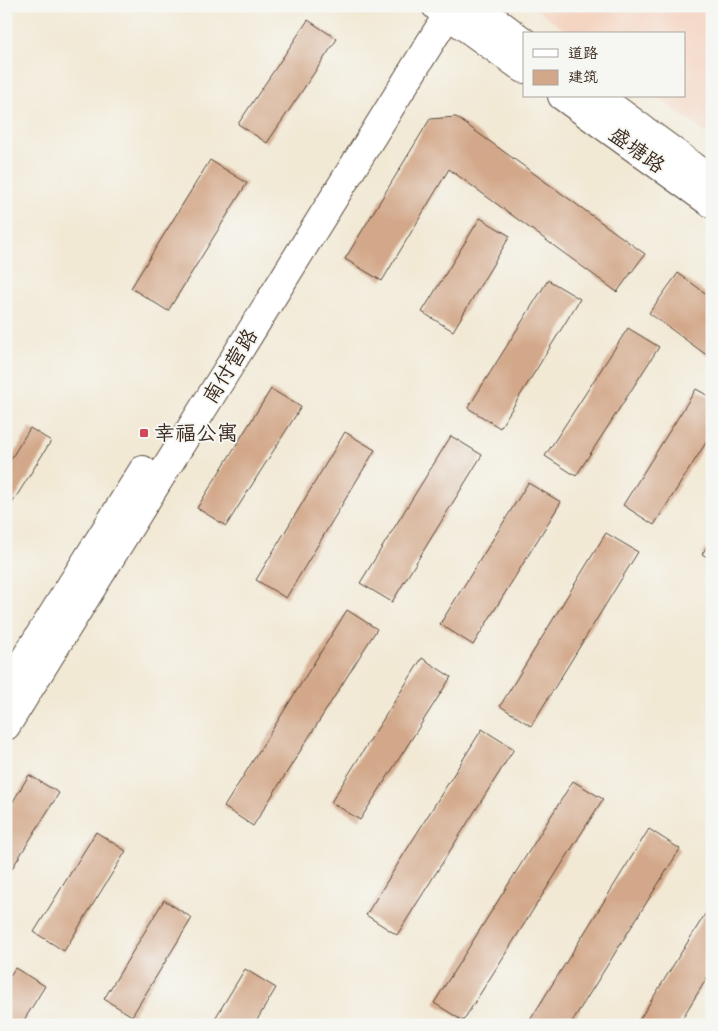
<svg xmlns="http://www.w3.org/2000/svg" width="718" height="1031" viewBox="0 0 718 1031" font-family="Itim,'LXGW WenKai TC',sans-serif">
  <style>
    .built { fill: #f4d3c0 }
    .building { fill: #d3a88a }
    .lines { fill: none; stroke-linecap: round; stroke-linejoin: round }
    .secondary-casing { stroke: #564739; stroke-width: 30 }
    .secondary { stroke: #fff; stroke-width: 28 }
    .poi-dot { fill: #d1495b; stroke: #f6f6f2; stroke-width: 2 }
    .labels { text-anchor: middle; stroke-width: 4; stroke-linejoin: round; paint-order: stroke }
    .street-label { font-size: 21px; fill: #3b2a1e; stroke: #f6f6f2 }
    .poi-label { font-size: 21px; fill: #3b2a1e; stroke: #f6f6f2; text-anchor: start }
  </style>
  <rect width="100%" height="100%" fill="#f6f6f2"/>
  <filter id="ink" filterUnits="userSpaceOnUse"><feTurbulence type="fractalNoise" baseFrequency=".02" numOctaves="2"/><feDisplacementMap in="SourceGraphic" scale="10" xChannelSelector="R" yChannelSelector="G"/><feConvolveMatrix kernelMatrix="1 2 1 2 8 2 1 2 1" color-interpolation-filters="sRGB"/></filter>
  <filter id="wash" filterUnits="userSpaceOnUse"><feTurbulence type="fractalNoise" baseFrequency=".0096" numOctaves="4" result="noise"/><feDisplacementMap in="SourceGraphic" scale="20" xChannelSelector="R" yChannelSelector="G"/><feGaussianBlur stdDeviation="1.12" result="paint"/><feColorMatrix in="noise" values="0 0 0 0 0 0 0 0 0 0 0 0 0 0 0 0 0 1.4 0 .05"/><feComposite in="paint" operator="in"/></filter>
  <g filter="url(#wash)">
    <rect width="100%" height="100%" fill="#f2e9d5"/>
    <path class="built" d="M532,6H712V137L655,96H684V34H570Z"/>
    <g id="blocks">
      <path class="building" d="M308,20L337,39L267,143L238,124Z
        M456,117L645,254L617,292L449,169L382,281L345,259L430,119Z
        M210,160L247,183L168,311L131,288Z
        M480,218L510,236L453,331L422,312Z
        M678,273L712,298V359L649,313Z
        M548,280L580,299L500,428L468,408Z
        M628,328L659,347L576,476L545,456Z
        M271,389L301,407L226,526L197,508Z
        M696,389L712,398V433L654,525L623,505Z
        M30,428L51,441L6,513V467Z
        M345,432L375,450L286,598L256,580Z
        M451,436L482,455L392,602L360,583Z
        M528,483L561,502L473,645L440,624Z
        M606,533L638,552L531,726L500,706Z
        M712,539V560L702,554Z
        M347,610L377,629L253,826L224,807Z
        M422,658L451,677L360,820L331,802Z
        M482,729L514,749L397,935L366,915Z
        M29,775L59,793L6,878V813Z
        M573,781L603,799L463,1021L434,1003Z
        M649,829L680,849L570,1025H527Z
        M96,832L126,851L64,951L34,932Z
        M164,900L192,918L132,1016L104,999Z
        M712,903V970L678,1025H636Z
        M15,968L45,986L21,1025H6V982Z
        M245,969L276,988L254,1025H211Z"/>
    </g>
  </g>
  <g filter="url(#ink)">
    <use href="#blocks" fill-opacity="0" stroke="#564739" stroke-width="1"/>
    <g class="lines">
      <defs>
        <path id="secondary" d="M436,6L524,69
          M476,6L524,42
          M562,96L712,204
          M598,96L712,180
          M6,689L143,470
          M6,726L453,6"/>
      </defs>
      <use href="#secondary" class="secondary-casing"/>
      <use href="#secondary" class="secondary"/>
    </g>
  </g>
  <rect class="poi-dot" x="139" y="428" width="10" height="10" rx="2.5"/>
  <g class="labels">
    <g class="street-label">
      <text transform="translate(637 150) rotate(36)" y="7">盛塘路</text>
      <text transform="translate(230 366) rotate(-58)" y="7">南付营路</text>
    </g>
    <g class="poi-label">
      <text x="154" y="440">幸福公寓</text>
    </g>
  </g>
  <rect width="718" height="1031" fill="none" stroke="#f6f6f2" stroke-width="25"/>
  <rect x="523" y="32" width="162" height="65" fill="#f6f6f2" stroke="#aba49d"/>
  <rect x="533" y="49" width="25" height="8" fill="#ffffff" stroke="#aba49d"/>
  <text x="568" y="58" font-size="15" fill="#3b2a1e">道路</text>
  <rect x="533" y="70" width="25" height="15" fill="#d3a88a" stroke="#aba49d"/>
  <text x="568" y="82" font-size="15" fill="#3b2a1e">建筑</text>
</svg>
